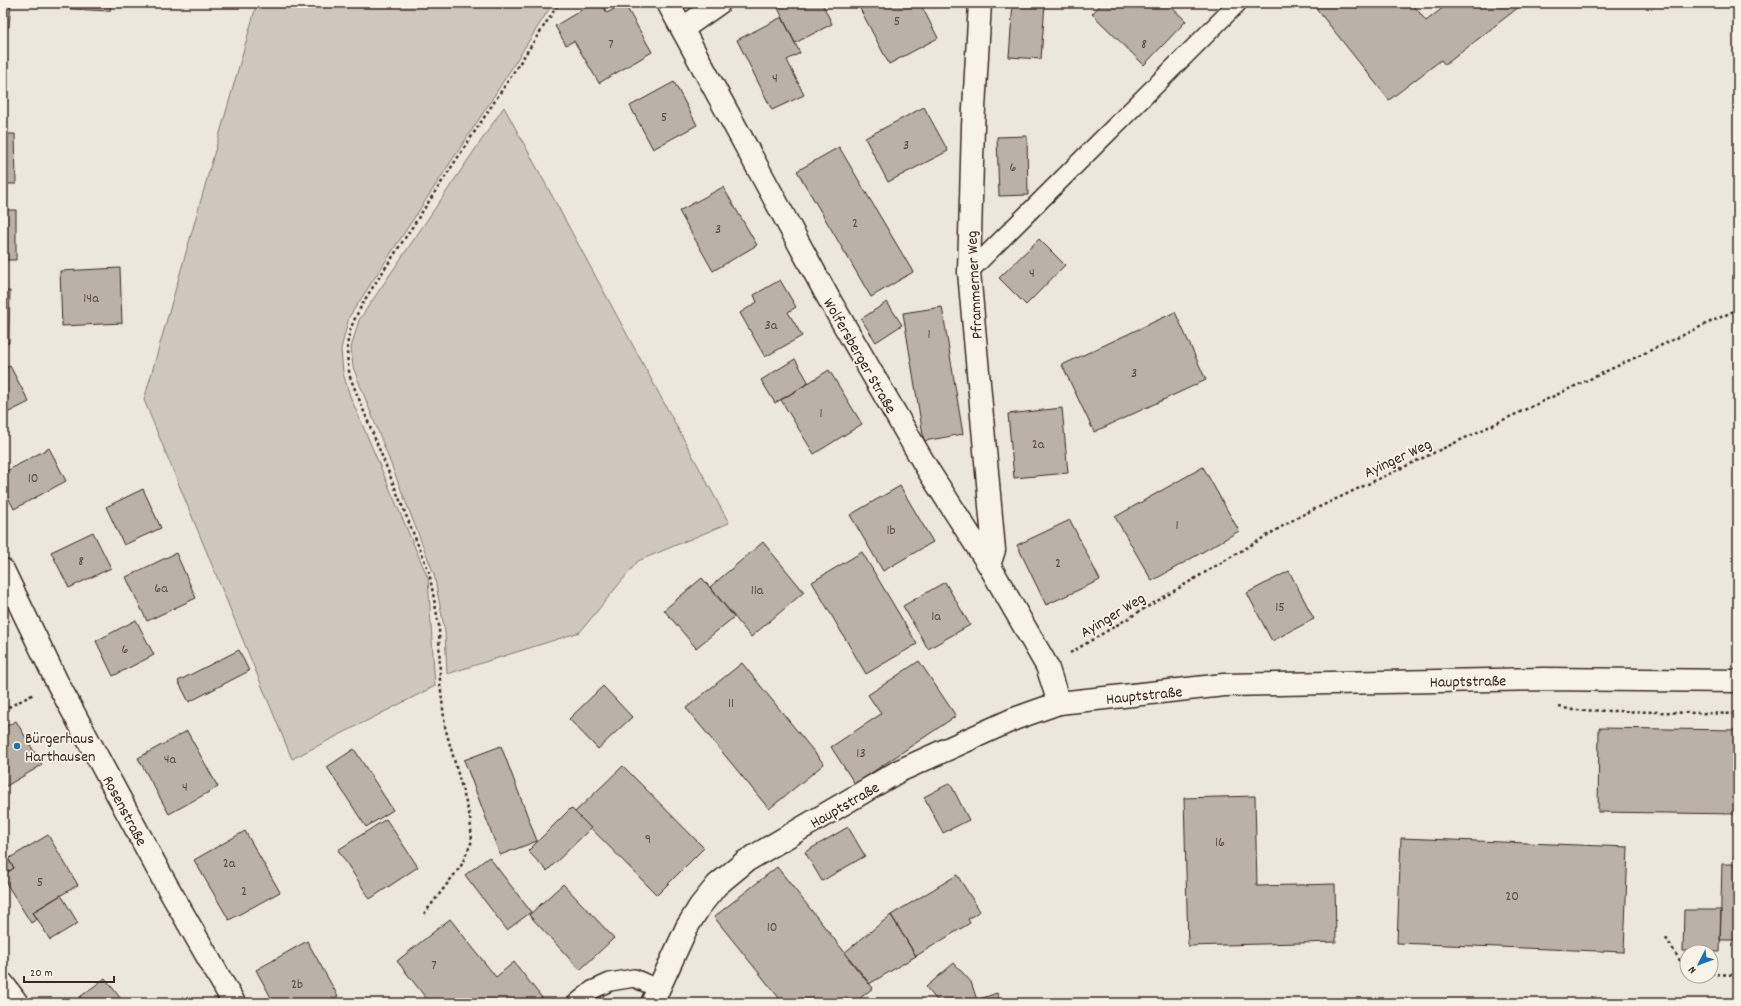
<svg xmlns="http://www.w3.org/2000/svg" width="1741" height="1006" viewBox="0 0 1741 1006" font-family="Dekko,sans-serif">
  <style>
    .green { fill: #cec8bc; stroke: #84796d }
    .building { fill: #bab2a7; stroke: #3b2a1e }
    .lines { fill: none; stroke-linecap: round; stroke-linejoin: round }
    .lane-casing { stroke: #3b2a1e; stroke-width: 20 }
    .street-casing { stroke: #3b2a1e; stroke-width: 25 }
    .secondary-casing { stroke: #3b2a1e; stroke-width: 25 }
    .path { stroke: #3b2a1e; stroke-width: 2.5; stroke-dasharray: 3 3; stroke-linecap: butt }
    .lane { stroke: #f7f3e8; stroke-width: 17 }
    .street { stroke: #f7f3e8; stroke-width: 22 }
    .secondary { stroke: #f7f3e8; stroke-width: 22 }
    .poi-dot { fill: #1f6fb2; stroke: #f7f3e8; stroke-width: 1.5 }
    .labels { text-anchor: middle; stroke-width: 3.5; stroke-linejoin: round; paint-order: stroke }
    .number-label { font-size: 14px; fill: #5b4c40 }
    .street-label { font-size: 16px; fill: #3b2a1e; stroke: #f7f3e8 }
    .poi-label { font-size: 16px; fill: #3b2a1e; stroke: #f7f3e8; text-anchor: start }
  </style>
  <rect width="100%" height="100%" fill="#ece7dc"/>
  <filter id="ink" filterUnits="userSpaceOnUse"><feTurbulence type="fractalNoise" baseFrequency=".025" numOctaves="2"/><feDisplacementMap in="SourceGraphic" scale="8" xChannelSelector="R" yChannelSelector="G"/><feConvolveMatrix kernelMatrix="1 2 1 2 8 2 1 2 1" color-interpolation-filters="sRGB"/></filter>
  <g filter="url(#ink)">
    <path class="green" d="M257,3H553L485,110L349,317L341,349L343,373L350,396L428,578L435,686L292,759L144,400Z
      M504,107L729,523L638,561L580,632L447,674L445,632L434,574L353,367L351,348L359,320Z"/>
    <path class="building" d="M3,3H11L9,27L3,26Z
      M71,3H111L110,11L70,9Z
      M593,3H601L607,13L624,3L652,52L599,83L574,41L566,45L555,26Z
      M789,3H822L832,24L795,43L778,8Z
      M857,3H920L938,38L889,64Z
      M1013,3H1045L1041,59L1009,57Z
      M1102,3H1167L1186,21L1144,65L1092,14Z
      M1312,3H1412L1426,21L1449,3H1524L1445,65L1441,60L1389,100Z
      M782,17L800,53L787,60L804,95L772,110L737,40Z
      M3,53H5L6,104H3Z
      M674,82L697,125L653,149L630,106Z
      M924,107L948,151L888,182L865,138Z
      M3,134H15L16,184H3Z
      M1027,136L1028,195L999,196L997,137Z
      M839,147L913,272L871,297L797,171Z
      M723,187L757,245L713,271L679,211Z
      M3,210H16V260H3Z
      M1039,239L1065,265L1026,305L999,278Z
      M120,268L122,323L62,326L60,271Z
      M780,280L796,307L788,312L802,336L765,357L740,313L757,302L754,295Z
      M3,291H10L9,343H3Z
      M887,302L902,325L876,342L861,319Z
      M942,307L963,434L924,441L903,313Z
      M1175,312L1206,380L1094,432L1062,365Z
      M795,359L809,383L775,403L761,380Z
      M10,366L29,402L3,415V369Z
      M829,370L862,424L814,454L781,400Z
      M1062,408L1068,473L1014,478L1008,414Z
      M49,448L66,481L14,509L3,488V473Z
      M1203,467L1239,531L1152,581L1115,517Z
      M900,486L933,542L883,571L850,515Z
      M143,489L161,528L124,545L106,507Z
      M1070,520L1100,580L1046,605L1017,545Z
      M93,532L111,568L69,588L51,552Z
      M763,542L804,592L751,637L710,587Z
      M862,552L917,644L866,674L812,582Z
      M176,553L196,598L147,621L126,577Z
      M1289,571L1314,619L1272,641L1247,593Z
      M702,578L734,617L696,648L664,610Z
      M945,582L970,625L928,649L903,606Z
      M136,620L154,655L113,676L96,641Z
      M239,650L249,671L189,702L178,681Z
      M919,661L956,716L855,784L831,747L881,714L868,695Z
      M742,663L824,764L769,809L686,708Z
      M603,686L632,717L598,749L569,719Z
      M3,720L7,726L16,721L42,765L3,788Z
      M1599,728L1738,730V814L1598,812Z
      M187,731L218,787L169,814L138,758Z
      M501,746L537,841L500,855L464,760Z
      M354,749L393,810L366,827L327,767Z
      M623,766L704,848L657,895L575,812Z
      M950,783L969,820L943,833L924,797Z
      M1255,796L1257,886L1335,884L1336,942L1188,946L1184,798Z
      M571,808L591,828L547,871L528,851Z
      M386,819L418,867L370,899L338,850Z
      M848,827L865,856L822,881L805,852Z
      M245,831L280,892L229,920L194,860Z
      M48,835L78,885L33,912L37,919L31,923L3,878V875L14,868L8,859Z
      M1401,838L1628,847L1624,952L1397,943Z
      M3,851L14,868L3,875Z
      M489,857L531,912L507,930L465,875Z
      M1722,864H1738V940H1720Z
      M777,867L873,988L854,1003H783L714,917Z
      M957,875L980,911L968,919L970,923L916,956L891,915Z
      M563,884L614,938L580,970L529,915Z
      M61,895L78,923L50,940L33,912Z
      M1684,910H1721L1720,952L1683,951Z
      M891,915L916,956L869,984L844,953Z
      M450,919L496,977L514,962L546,1003H430L397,961Z
      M307,941L338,996L325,1003H274L256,970Z
      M954,963L971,982L977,1000L969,1003H939L926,987Z
      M105,978L124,1003H72Z
      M997,993L1000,1003H969L977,1000Z"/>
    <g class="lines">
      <defs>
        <path id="lane" d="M969,272L1238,3
          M576,1003L592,990L610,982L634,978L659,989"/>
        <path id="street" d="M668,3L829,299L928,470L989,565L1047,666L1059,703
          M980,3L973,126L969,272L994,550L989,565
          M682,29L719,3
          M3,570L57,682L163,879L234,1003
          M3,984L17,1003"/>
        <path id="secondary" d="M652,1003L687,927L700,906L717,885L746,861L899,771L1014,719L1059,703L1224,685L1544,679L1738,681"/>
      </defs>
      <use href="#lane" class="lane-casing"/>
      <use href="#street" class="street-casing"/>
      <use href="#secondary" class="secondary-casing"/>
      <path class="path" d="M1070,653L1298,517L1738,309
        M1559,707L1573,710L1738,714
        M3,710L34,694
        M424,914L461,866L472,841L470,817L445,727L440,682L439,626L429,572L350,377C343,339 349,328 367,296L559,3
        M1666,938L1682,964L1687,966
        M1711,974L1738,975"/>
      <use href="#lane" class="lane"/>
      <use href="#street" class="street"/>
      <use href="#secondary" class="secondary"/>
    </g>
  </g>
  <circle class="poi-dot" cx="17" cy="746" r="4"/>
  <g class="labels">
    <g class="number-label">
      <text x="897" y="25">5</text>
      <text x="611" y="48">7</text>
      <text x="1144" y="48">8</text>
      <text x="775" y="82">4</text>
      <text x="664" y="121">5</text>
      <text x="906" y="149">3</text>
      <text x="1013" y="171">6</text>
      <text x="855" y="227">2</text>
      <text x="718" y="233">3</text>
      <text x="1032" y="277">4</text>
      <text x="91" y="302">14a</text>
      <text x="771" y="329">3a</text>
      <text x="929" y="338">1</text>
      <text x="1134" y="377">3</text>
      <text x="821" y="417">1</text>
      <text x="1038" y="448">2a</text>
      <text x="33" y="482">10</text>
      <text x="1177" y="529">1</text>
      <text x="891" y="534">1b</text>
      <text x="81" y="565">8</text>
      <text x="1058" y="567">2</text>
      <text x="161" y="592">6a</text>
      <text x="757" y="594">11a</text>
      <text x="1280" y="611">15</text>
      <text x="936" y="620">1a</text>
      <text x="125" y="653">6</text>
      <text x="731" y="707">11</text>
      <text x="861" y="757">13</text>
      <text x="170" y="763">4a</text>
      <text x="185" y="791">4</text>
      <text x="648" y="843">9</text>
      <text x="1220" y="846">16</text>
      <text x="229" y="867">2a</text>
      <text x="40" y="886">5</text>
      <text x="244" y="895">2</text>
      <text x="1512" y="900">20</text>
      <text x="772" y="931">10</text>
      <text x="434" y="969">7</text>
      <text x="297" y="988">2b</text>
    </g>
    <g class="street-label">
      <text transform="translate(973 285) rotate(-93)" y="6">Pframmerner Weg</text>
      <text transform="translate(861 355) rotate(60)" y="6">Wolfersberger Straße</text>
      <text transform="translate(1397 457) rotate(-25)" y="6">Ayinger Weg</text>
      <text transform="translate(1112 614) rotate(-31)" y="6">Ayinger Weg</text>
      <text transform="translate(1468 680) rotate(-1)" y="6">Hauptstraße</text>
      <text transform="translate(1144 694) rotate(-6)" y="6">Hauptstraße</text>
      <text transform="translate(844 804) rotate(-30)" y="6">Hauptstraße</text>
      <text transform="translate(126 810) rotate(62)" y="6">Rosenstraße</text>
    </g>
    <g class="poi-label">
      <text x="25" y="743">Bürgerhaus<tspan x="25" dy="18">Harthausen</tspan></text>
    </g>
  </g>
  <rect width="1741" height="1006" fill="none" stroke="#f7f3e8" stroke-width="16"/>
  <rect x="8" y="8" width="1725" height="990" fill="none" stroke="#3b2a1e" stroke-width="1.5" filter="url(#ink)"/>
  <g transform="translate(1699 964) rotate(228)"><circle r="19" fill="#f7f3e8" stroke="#aca397"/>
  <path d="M0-3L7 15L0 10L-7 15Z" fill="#1f6fb2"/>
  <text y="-6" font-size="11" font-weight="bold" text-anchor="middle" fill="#3b2a1e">N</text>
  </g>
  <path d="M24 976v6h90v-6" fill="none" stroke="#3b2a1e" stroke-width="2"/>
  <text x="30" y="976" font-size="12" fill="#3b2a1e" stroke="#f7f3e8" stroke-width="3" paint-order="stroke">20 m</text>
</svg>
